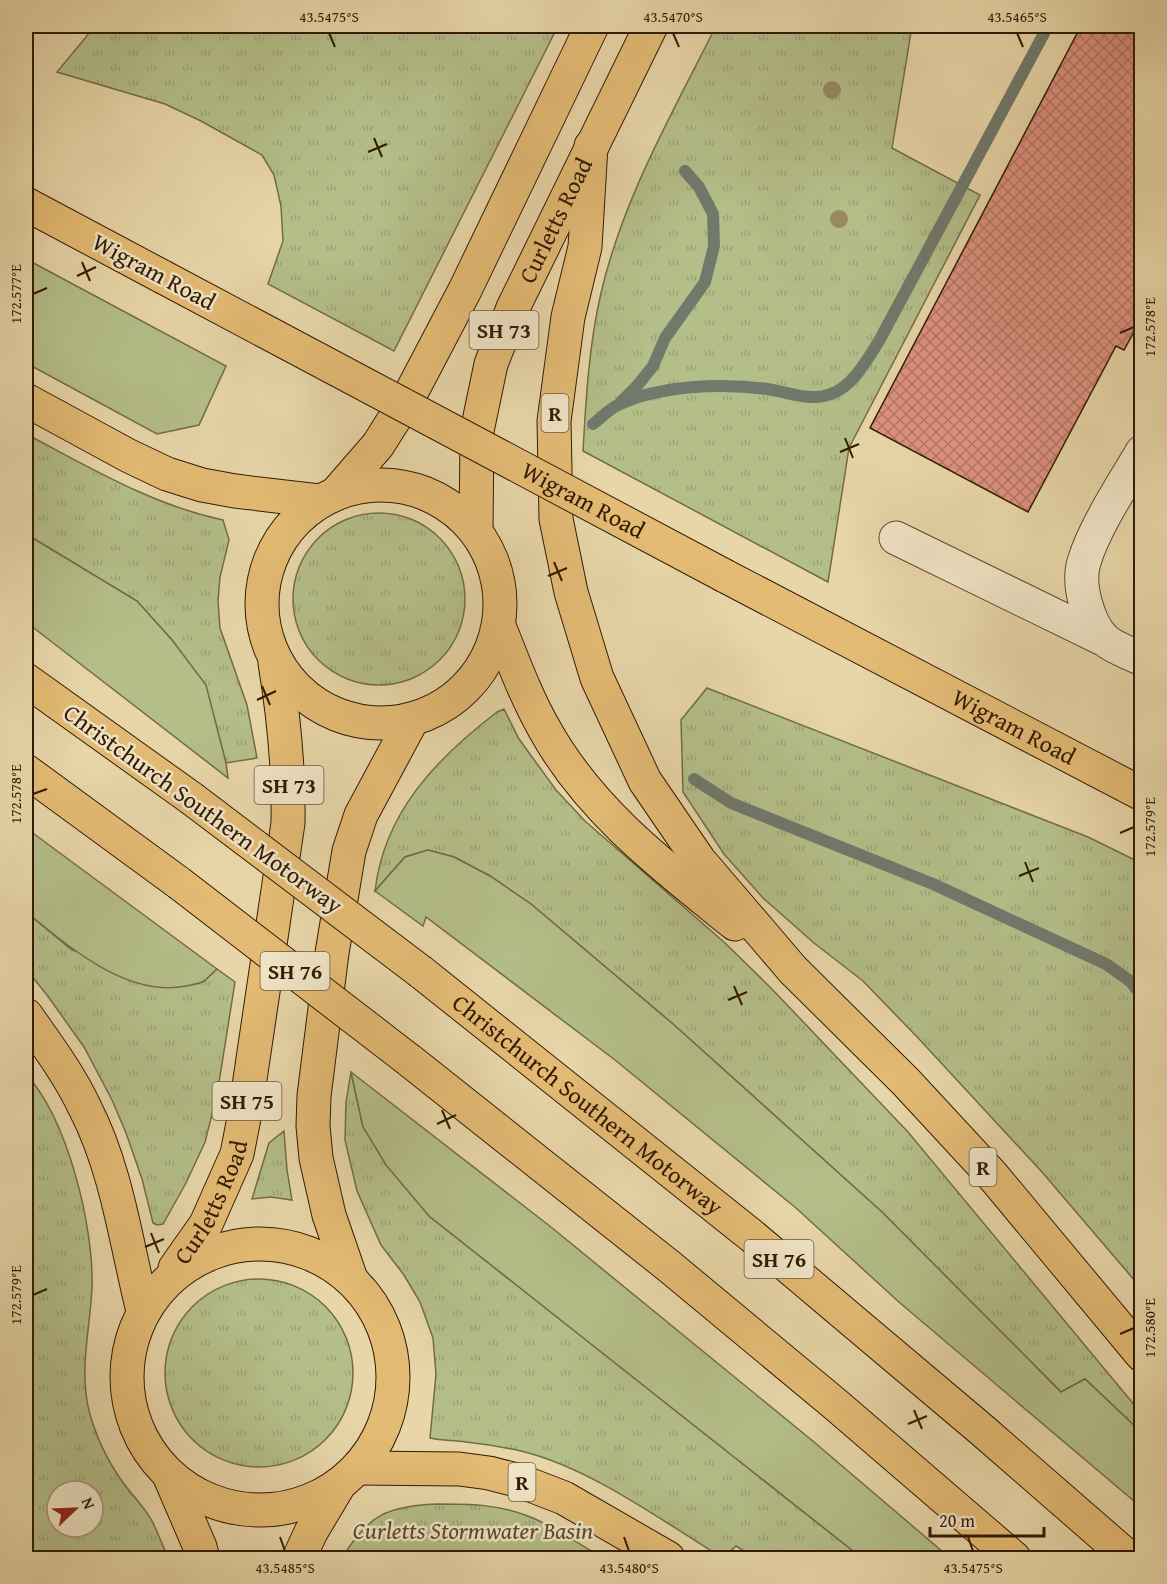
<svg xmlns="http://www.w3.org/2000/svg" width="1167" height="1584" viewBox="0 0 1167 1584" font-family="'Gentium Book Plus',serif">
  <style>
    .grass { fill: url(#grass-tufts); stroke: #726c46; stroke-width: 1.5; fill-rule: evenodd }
    .garden { fill: #b4be89; stroke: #726c46; stroke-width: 1.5 }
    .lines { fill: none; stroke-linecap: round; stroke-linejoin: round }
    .stream { stroke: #70796c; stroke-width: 12 }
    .building { fill: url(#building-cross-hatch); stroke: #301b04; stroke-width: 1.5 }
    .minor-casing { stroke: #5e4a2d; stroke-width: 35 }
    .major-casing { stroke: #301b04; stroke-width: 35 }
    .highway-casing { stroke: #301b04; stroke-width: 35 }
    .minor { stroke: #f0e4c6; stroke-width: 33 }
    .major { stroke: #e4bb74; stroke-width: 33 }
    .highway { stroke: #e4bb74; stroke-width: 33 }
    .major-bridge-casing { stroke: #301b04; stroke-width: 35; stroke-linecap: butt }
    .highway-bridge-casing { stroke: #301b04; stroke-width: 35; stroke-linecap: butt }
    .major-bridge { stroke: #e4bb74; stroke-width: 33 }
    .highway-bridge { stroke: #e4bb74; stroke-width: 33 }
    .tree { fill: #998a64 }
    .ticks { fill: none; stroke: #301b04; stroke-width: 2 }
    .labels { text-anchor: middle; stroke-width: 5; stroke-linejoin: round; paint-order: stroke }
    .shield { fill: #f0e4c6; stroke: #6a573e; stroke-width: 1.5 }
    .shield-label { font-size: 22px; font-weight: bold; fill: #301b04 }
    .street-label { font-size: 24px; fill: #301b04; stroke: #f0e4c6 }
    .park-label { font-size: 24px; font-style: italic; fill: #584c2c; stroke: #f0e4c6 }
    .neatline { fill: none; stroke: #301b04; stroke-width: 2 }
    .ticks-label { font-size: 15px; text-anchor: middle; fill: #301b04 }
  </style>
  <defs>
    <pattern id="grass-tufts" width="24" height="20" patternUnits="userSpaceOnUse" patternTransform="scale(1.5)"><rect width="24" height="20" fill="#b4be89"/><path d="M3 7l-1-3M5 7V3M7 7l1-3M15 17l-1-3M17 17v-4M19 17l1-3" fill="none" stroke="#9ba375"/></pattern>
    <pattern id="building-cross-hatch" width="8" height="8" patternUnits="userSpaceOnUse" patternTransform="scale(1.5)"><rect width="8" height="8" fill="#de9181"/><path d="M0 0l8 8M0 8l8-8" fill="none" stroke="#b47667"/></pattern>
  </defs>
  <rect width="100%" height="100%" fill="#e8d6a8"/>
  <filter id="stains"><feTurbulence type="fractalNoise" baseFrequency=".00333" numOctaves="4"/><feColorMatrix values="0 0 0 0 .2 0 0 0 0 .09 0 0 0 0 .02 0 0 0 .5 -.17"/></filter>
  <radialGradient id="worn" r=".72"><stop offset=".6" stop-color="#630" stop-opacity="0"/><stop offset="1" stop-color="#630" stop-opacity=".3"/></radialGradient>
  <path class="grass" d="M95,26H558L394,351L268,284L283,241L281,206L274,175L262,155L201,121L165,104L57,72Z
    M716,26H912L892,148L980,195L849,448L828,582L583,451C586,397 589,345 601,293C623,198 673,112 716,26Z
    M26,434C89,467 152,505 223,520L229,540L220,577L218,601L220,628L247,705L257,758L226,763L205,685L172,640L137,601L26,534Z
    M293 599a86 86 0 1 1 172 0a86 86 0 1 1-172 0Z
    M707,688L1088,837L1141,863V1288L1042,1172L920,1040L863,981L814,943L763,898L724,854L683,792L681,720Z
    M504,709L519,739L556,790L585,821L725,943L770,987L908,1132L1141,1413V1432L1085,1379L1061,1392L882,1212L673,1024L531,904L490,876L454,857L428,850L405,857L375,891C384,812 437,758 497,712Z
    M26,912L72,950L203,982L217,969L235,982L217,1095L205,1142L186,1183L163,1224L157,1225L153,1223L142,1179L126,1133L112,1100L84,1047L47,995L26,969Z
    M351,1072L363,1127L429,1216L862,1558H755L736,1546L723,1558C662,1521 591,1468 521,1451C503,1447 484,1444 466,1442C454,1440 442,1441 430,1438L436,1374L433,1338L420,1302L404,1275L381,1245L357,1191L345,1140L346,1102Z
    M26,1074C68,1120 94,1227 92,1288C90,1329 79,1370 89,1411C96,1437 108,1462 124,1484C133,1496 145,1508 152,1521C158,1533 163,1546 168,1558H26ZM57,1491H93V1527H57Z
    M284,1131L287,1170L292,1200L271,1197L252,1199L269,1143Z
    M165 1373a94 94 0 1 1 188 0a94 94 0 1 1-188 0Z
    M437,1504C467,1504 497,1504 525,1515C553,1525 578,1544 603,1558H342C368,1515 387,1506 437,1504Z"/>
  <path class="garden" d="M26,259L226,366L199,425L157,434L26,363Z
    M26,534L137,601L172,640L206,685L226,763L228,778L26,622Z
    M26,828L217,969C213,972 208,978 204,981C199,984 191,985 186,986C127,998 68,946 26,912Z
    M428,850L454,857L490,876L531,904L673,1024L882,1212L1061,1392L1085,1379L1141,1432V1507L900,1303L796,1208L615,1060L426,917L423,926L375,891L405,857Z
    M351,1072L551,1227L814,1442L950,1558H862L429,1216L386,1165L363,1127Z"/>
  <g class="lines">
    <path class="stream" d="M621,402L637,386L653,366L665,338L705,282L714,246L713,214L699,187L685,171
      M593,424C601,418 609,409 618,405C660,385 722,383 767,389C787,392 811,402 831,394C853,386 867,360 879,341L1048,26
      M694,779L731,803L933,884L1106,964L1130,981L1142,996"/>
  </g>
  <path class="building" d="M1081,26H1142V317L1124,350L1116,346L1028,512L870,428Z"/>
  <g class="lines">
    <defs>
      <path id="minor" d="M1142,452C1123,484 1094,528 1084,562C1077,584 1088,624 1105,640C1114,648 1130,653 1142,659
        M896,538L1105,640"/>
      <g id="major">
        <path d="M26,204L163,277"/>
        <path id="s1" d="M725,576L1142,794"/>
        <path d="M169,1475L200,1547L203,1558"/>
        <path d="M299,1558L311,1532L339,1485"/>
      </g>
      <g id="highway">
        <path d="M591,146L585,247L568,317L554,421L556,519L571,592L597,678L645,781L699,860L793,970L906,1082L993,1176L1142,1355"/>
        <path d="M26,400L129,456L167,474L202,485L235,491L319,501"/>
        <circle cx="381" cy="604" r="119"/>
        <path d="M338,491L378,445L412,391L465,290L592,26"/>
        <path id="s2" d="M476,531L477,431L491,364L513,308L651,26"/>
        <path d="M499,626C513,661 526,697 545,730C590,811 664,867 735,924"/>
        <path d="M26,680L191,798"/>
        <path d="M26,771L179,883"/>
        <path id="s3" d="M421,972L752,1236L982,1430L1129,1558"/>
        <path d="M26,1015C47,1045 69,1074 85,1108C117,1170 126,1243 143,1311"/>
        <path d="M409,1060L670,1267L835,1404L1014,1558"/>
        <circle cx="260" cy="1377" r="133"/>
        <path id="s4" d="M175,1268L206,1224L237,1154L245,1113L288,823C289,768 284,717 275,663"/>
        <path d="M351,1279L329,1215L316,1158L313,1126L314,1096L332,953L349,851L361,815L412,720"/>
        <path d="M358,1468L459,1469L489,1473L520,1481L564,1498L668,1558"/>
      </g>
    </defs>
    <use href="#minor" class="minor-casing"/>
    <use href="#major" class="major-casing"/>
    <use href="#highway" class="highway-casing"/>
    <use href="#minor" class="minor"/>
    <use href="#major" class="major"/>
    <use href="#highway" class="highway"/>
    <defs>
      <g id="major-bridge">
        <path id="s5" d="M163,277L725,576"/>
      </g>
      <path id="highway-bridge" d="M191,798L421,972
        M179,883L409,1060"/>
    </defs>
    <use href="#major-bridge" class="major-bridge-casing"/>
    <use href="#highway-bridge" class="highway-bridge-casing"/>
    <use href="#major-bridge" class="major-bridge"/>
    <use href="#highway-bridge" class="highway-bridge"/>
  </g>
  <g class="tree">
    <circle cx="832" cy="90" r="9"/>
    <circle cx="839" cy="219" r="9"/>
  </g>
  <path class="ticks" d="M329,33L335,47M673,33L679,47M1017,33L1023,47M374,138L382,157M368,152L387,144M82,262L90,281M77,276L96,267M33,294L47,288M1120,333L1134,327M845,438L853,458M840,452L859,444M554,562L562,581M548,576L567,568M262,686L270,705M257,700L276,691M33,794L47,789M1120,833L1134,827M1025,862L1033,882M1019,876L1039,868M734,986L742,1005M728,1000L747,992M442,1110L450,1129M437,1124L456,1115M151,1233L159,1253M145,1247L164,1239M33,1295L47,1289M1120,1334L1134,1328M914,1410L922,1429M908,1424L927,1416M280,1537L285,1551M624,1537L629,1551M968,1537L973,1551"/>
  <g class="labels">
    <g class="shield">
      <rect x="469.5" y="311" width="69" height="38" rx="4.5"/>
      <rect x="541.5" y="394" width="27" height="38" rx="4.5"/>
      <rect x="254.5" y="766" width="69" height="38" rx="4.5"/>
      <rect x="260.5" y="952" width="69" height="38" rx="4.5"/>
      <rect x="212.5" y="1082" width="69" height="38" rx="4.5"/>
      <rect x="969.5" y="1148" width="27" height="38" rx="4.5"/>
      <rect x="744.5" y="1240" width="69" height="38" rx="4.5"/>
      <rect x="508.5" y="1463" width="27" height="38" rx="4.5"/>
    </g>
    <g class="shield-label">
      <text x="504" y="338">SH 73</text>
      <text x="555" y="421">R</text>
      <text x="289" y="793">SH 73</text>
      <text x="295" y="979">SH 76</text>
      <text x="247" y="1109">SH 75</text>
      <text x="983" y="1175">R</text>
      <text x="779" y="1267">SH 76</text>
      <text x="522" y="1490">R</text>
    </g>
    <g class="street-label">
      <text dy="8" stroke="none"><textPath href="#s2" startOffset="326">Curletts Road</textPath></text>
      <text transform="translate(154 272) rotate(28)" y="8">Wigram Road</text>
      <text dy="8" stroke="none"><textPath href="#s5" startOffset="476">Wigram Road</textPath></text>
      <text dy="8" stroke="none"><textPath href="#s1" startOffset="326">Wigram Road</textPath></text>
      <text transform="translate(203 809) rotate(36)" y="8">Christchurch Southern Motorway</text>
      <text dy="8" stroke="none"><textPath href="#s3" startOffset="213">Christchurch Southern Motorway</textPath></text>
      <text dy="8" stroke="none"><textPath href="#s4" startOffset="76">Curletts Road</textPath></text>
    </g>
    <g class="park-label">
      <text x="473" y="1539">Curletts Stormwater Basin</text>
    </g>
  </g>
  <rect width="1167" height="1584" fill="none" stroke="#e8d6a8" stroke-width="66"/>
  <g transform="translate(75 1509) rotate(67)"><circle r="28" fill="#f0e4c6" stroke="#a39478" stroke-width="1.5"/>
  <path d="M0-4.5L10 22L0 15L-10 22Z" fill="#8f2418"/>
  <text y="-9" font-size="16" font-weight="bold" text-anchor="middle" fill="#301b04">N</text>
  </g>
  <path d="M930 1527v9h114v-9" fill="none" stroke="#301b04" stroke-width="3"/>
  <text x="939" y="1527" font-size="18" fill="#301b04" stroke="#f0e4c6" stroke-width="4.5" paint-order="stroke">20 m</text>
  <rect x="33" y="33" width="1101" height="1518" class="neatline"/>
  <g class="ticks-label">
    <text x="329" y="22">43.5475°S</text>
    <text x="673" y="22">43.5470°S</text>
    <text x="1017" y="22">43.5465°S</text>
    <text transform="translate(16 294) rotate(-90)" y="5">172.577°E</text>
    <text transform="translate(1150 327) rotate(-90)" y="5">172.578°E</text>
    <text transform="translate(16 794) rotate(-90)" y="5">172.578°E</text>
    <text transform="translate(1150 827) rotate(-90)" y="5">172.579°E</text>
    <text transform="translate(16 1295) rotate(-90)" y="5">172.579°E</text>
    <text transform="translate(1150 1328) rotate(-90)" y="5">172.580°E</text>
    <text x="285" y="1573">43.5485°S</text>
    <text x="629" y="1573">43.5480°S</text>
    <text x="973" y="1573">43.5475°S</text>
  </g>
  <rect width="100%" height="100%" filter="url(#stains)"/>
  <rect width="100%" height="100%" fill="url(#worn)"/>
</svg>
